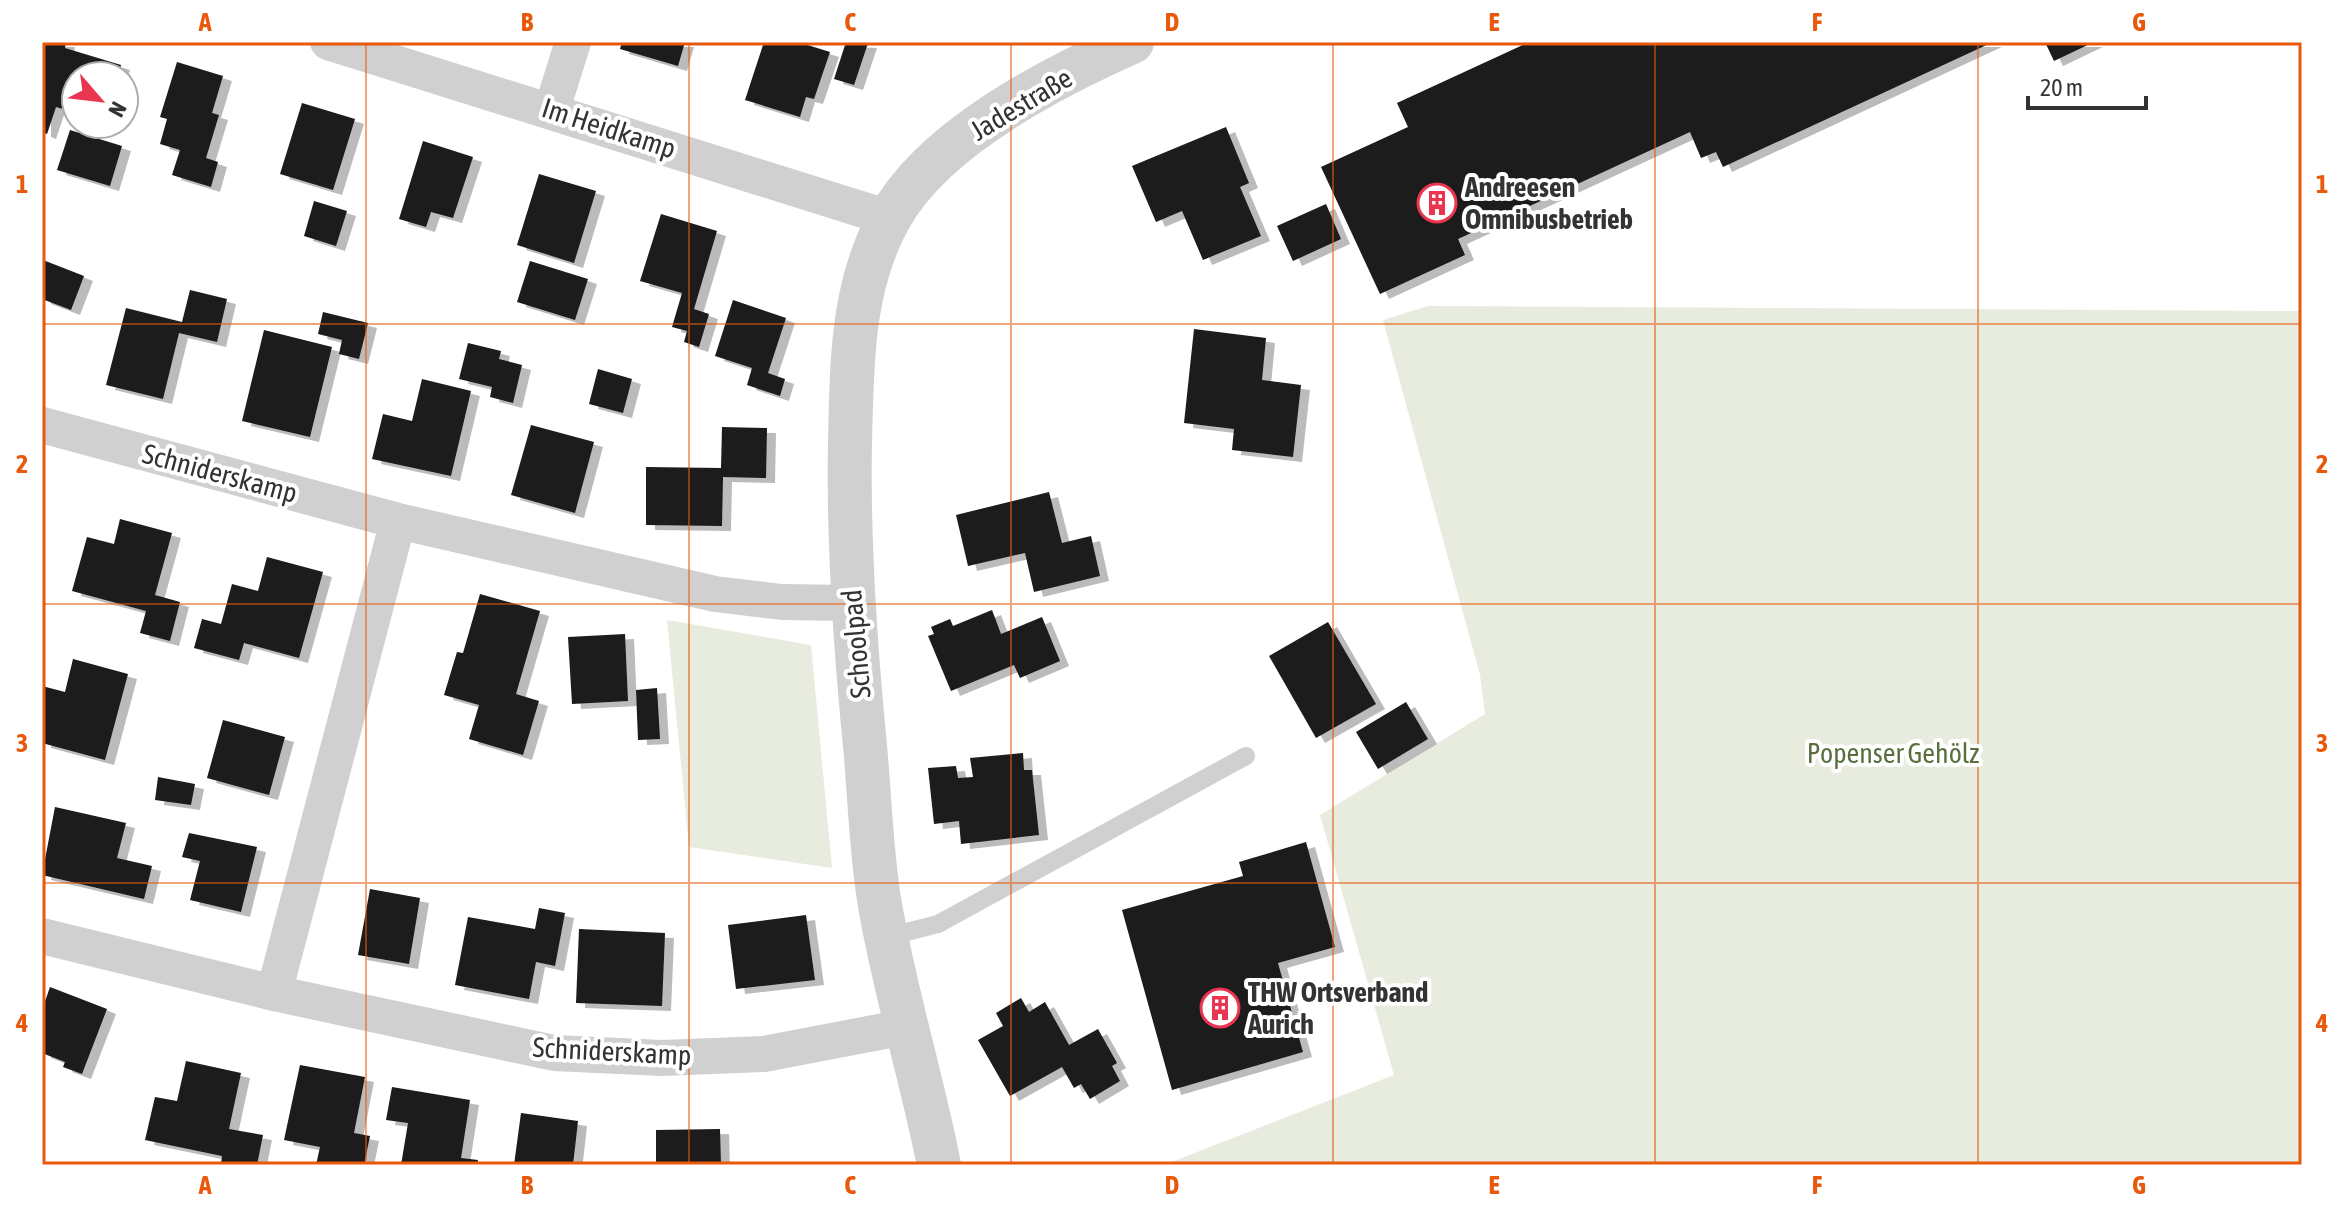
<svg xmlns="http://www.w3.org/2000/svg" width="2344" height="1207" viewBox="0 0 2344 1207" font-family="'Asap Condensed',sans-serif">
  <style>
    .green { fill: #e7ecde }
    .building { fill: #1a1a1a; filter: url(#shadow) }
    .lines { fill: none; stroke-linecap: round; stroke-linejoin: round }
    .service { stroke: #d0d0d0; stroke-width: 18 }
    .minor { stroke: #d0d0d0; stroke-width: 36 }
    .tertiary { stroke: #d0d0d0; stroke-width: 44 }
    .grid { fill: none; stroke: #e8590c; stroke-width: 2; stroke-opacity: 0.55 }
    .labels { text-anchor: middle; stroke-width: 8; stroke-linejoin: round; paint-order: stroke }
    .street-label { font-size: 28px; fill: #333; stroke: #fff }
    .poi-label { font-size: 28px; font-weight: bold; fill: #333; stroke: #fff; text-anchor: start }
    .park-label { font-size: 28px; fill: #59703e; stroke: #fff }
    .neatline { fill: none; stroke: #e8590c; stroke-width: 3 }
    .grid-label { font-size: 26px; text-anchor: middle; font-weight: bold; fill: #e8590c }
  </style>
  <defs>
    <filter id="shadow"><feDropShadow dx="9" dy="5" stdDeviation="0" flood-color="#0004"/></filter>
  </defs>
  <rect width="100%" height="100%" fill="#fff"/>
  <path class="green" d="M1428,306L2302,311V1165H1164L1394,1075L1320,815L1485,714L1480,675L1383,320Z
    M667,620L811,645L832,868L689,847Z"/>
  <path class="building" d="M42,42H66L65,48L121,65L118,76H76V113L56,107L47,134L42,132Z
    M622,42H685L678,66L620,49Z
    M764,42H798L830,52L814,99L806,97L800,117L745,100Z
    M846,42L868,43L854,85L834,79Z
    M1529,42H1993L1723,167L1716,152L1701,158L1690,132L1458,239L1465,255L1380,294L1321,167L1408,127L1397,103Z
    M2045,42H2094L2054,61Z
    M177,62L223,76L212,113L219,115L206,158L218,162L211,187L172,175L180,150L160,144L167,119L160,117Z
    M302,103L355,119L333,190L280,174Z
    M1226,127L1249,183L1240,187L1261,236L1203,260L1182,211L1156,222L1132,166Z
    M70,130L122,146L110,186L57,170Z
    M423,141L473,157L453,218L431,212L426,227L399,219Z
    M539,174L596,191L574,263L517,245Z
    M314,201L347,211L336,246L304,236Z
    M1326,204L1341,239L1293,261L1277,226Z
    M661,214L717,231L694,309L709,314L699,347L684,342L687,331L672,327L682,293L640,281Z
    M43,260L84,276L71,310L42,299Z
    M530,261L588,279L575,320L517,302Z
    M190,290L227,299L217,342L179,333L163,399L106,385L126,308L182,322Z
    M733,300L786,318L768,373L785,379L780,396L747,385L752,368L715,356Z
    M323,312L368,323L359,359L339,354L342,340L318,334Z
    M1194,329L1266,338L1262,380L1301,385L1293,457L1232,450L1234,429L1184,423Z
    M264,330L332,347L310,437L242,421Z
    M468,343L501,351L499,359L522,365L513,403L490,397L492,387L459,379Z
    M598,369L632,379L623,413L589,404Z
    M422,379L471,391L451,476L372,459L383,414L412,421Z
    M531,425L594,442L575,513L511,495Z
    M722,427L767,428L766,478L723,477L722,526L646,525V467L721,468Z
    M1049,492L1062,543L1091,536L1100,576L1034,592L1025,553L968,566L956,515Z
    M120,519L172,533L155,595L180,602L170,641L140,633L146,611L72,591L87,537L114,544Z
    M267,557L323,572L299,658L244,643L239,660L194,648L202,619L221,624L232,584L258,591Z
    M480,594L540,611L516,694L539,701L523,755L469,739L479,705L444,695L457,652L463,653Z
    M992,610L1001,634L1042,617L1060,661L1020,678L1014,665L951,691L928,636L934,634L931,627L950,619L953,626Z
    M1328,622L1376,704L1316,738L1269,656Z
    M625,634L628,701L572,704L568,637Z
    M73,659L128,674L105,760L42,743V686L65,692Z
    M657,688L660,739L638,740L636,690Z
    M1406,702L1428,739L1378,769L1356,732Z
    M223,720L285,737L269,795L207,778Z
    M1023,753L1024,770H1032L1039,835L961,844L959,821L934,824L928,768L956,766L958,778L973,777L970,758Z
    M158,777L195,784L191,805L155,800Z
    M55,807L126,823L117,858L152,866L144,899L42,875Z
    M189,833L257,847L241,912L190,900L200,861L182,857Z
    M1306,842L1335,947L1278,963L1303,1052L1172,1090L1122,910L1243,876L1239,862Z
    M370,889L420,898L409,964L358,955Z
    M539,908L565,913L555,966L536,962L529,999L455,985L468,917L535,929Z
    M806,915L815,980L736,989L728,925Z
    M579,929L665,933L662,1006L576,1003Z
    M50,987L107,1009L82,1074L63,1067L65,1062L42,1053V1010Z
    M1021,998L1029,1012L1045,1002L1069,1045L1098,1029L1117,1063L1112,1066L1120,1081L1090,1099L1081,1084L1074,1088L1062,1067L1010,1096L978,1040L1003,1026L996,1013Z
    M186,1061L241,1073L229,1129L263,1135L257,1165L221,1164L222,1156L145,1140L155,1097L177,1101Z
    M300,1065L365,1077L354,1133L370,1136L364,1165H316L320,1147L284,1140Z
    M392,1087L470,1100L461,1158L478,1160L477,1165H401L408,1123L386,1120Z
    M521,1113L578,1121L573,1165H514Z
    M720,1129L721,1165H656V1130Z"/>
  <g class="lines">
    <path class="service" d="M887,937L938,924L1246,756"/>
    <path class="minor" d="M328,42L889,218
      M552,109L573,42
      M42,425L398,521L715,594L782,602L851,603
      M42,936L274,993L554,1053L662,1058L764,1054L905,1027
      M274,993L398,521"/>
    <path class="tertiary" d="M939,1165C922,1078 895,993 880,905C871,853 870,799 865,746C855,644 848,544 850,442C852,365 851,288 889,219C933,138 1051,78 1132,42"/>
  </g>
  <path class="grid" d="M366,42V1165M689,42V1165M1011,42V1165M1333,42V1165M1655,42V1165M1978,42V1165M42,324H2302M42,604H2302M42,883H2302"/>
  <defs>
    <symbol id="building-ring" viewBox="-11 -11 22 22"><circle r="9.5" fill="#fff" stroke="#e93550" stroke-width="1.5"/><path d="M-4-6H4V6H1V3H-1V6H-4ZM-2.5-4.3h1.7v1.8h-1.7ZM.8-4.3h1.7v1.8H.8ZM-2.5-1h1.7V.8h-1.7ZM.8-1h1.7V.8H.8Z" fill="#e93550"/></symbol>
  </defs>
  <g fill-rule="evenodd">
    <use href="#building-ring" x="1415" y="181" width="44" height="44"/>
    <use href="#building-ring" x="1198" y="986" width="44" height="44"/>
  </g>
  <g class="labels">
    <g class="street-label">
      <text transform="translate(1021 104) rotate(-31)" y="10">Jadestraße</text>
      <text transform="translate(609 128) rotate(18)" y="10">Im Heidkamp</text>
      <text transform="translate(220 473) rotate(15)" y="10">Schniderskamp</text>
      <text transform="translate(856 644) rotate(-95)" y="10">Schoolpad</text>
      <text transform="translate(612 1051) rotate(3)" y="10">Schniderskamp</text>
    </g>
    <g class="poi-label">
      <text x="1465" y="197">Andreesen<tspan x="1465" dy="32">Omnibusbetrieb</tspan></text>
      <text x="1248" y="1002">THW Ortsverband<tspan x="1248" dy="32">Aurich</tspan></text>
    </g>
    <g class="park-label">
      <text x="1893" y="763">Popenser Gehölz</text>
    </g>
  </g>
  <rect width="2344" height="1207" fill="none" stroke="#ffffff" stroke-width="88"/>
  <g transform="translate(100 100) rotate(118)"><circle r="38" fill="#ffffff" stroke="#adadad" stroke-width="2"/>
  <path d="M0-6L14 30L0 20L-14 30Z" fill="#e93550"/>
  <text y="-12" font-size="22" font-weight="bold" text-anchor="middle" fill="#333333">N</text>
  </g>
  <path d="M2028 96v12h118v-12" fill="none" stroke="#333333" stroke-width="4"/>
  <text x="2040" y="96" font-size="24" fill="#333333" stroke="#ffffff" stroke-width="6" paint-order="stroke">20 m</text>
  <rect x="44" y="44" width="2256" height="1119" class="neatline"/>
  <g class="grid-label">
    <text x="205" y="31">A</text>
    <text x="527" y="31">B</text>
    <text x="850" y="31">C</text>
    <text x="1172" y="31">D</text>
    <text x="1494" y="31">E</text>
    <text x="1817" y="31">F</text>
    <text x="2139" y="31">G</text>
    <text x="22" y="193">1</text>
    <text x="2322" y="193">1</text>
    <text x="22" y="473">2</text>
    <text x="2322" y="473">2</text>
    <text x="22" y="752">3</text>
    <text x="2322" y="752">3</text>
    <text x="22" y="1032">4</text>
    <text x="2322" y="1032">4</text>
    <text x="205" y="1194">A</text>
    <text x="527" y="1194">B</text>
    <text x="850" y="1194">C</text>
    <text x="1172" y="1194">D</text>
    <text x="1494" y="1194">E</text>
    <text x="1817" y="1194">F</text>
    <text x="2139" y="1194">G</text>
  </g>
</svg>
